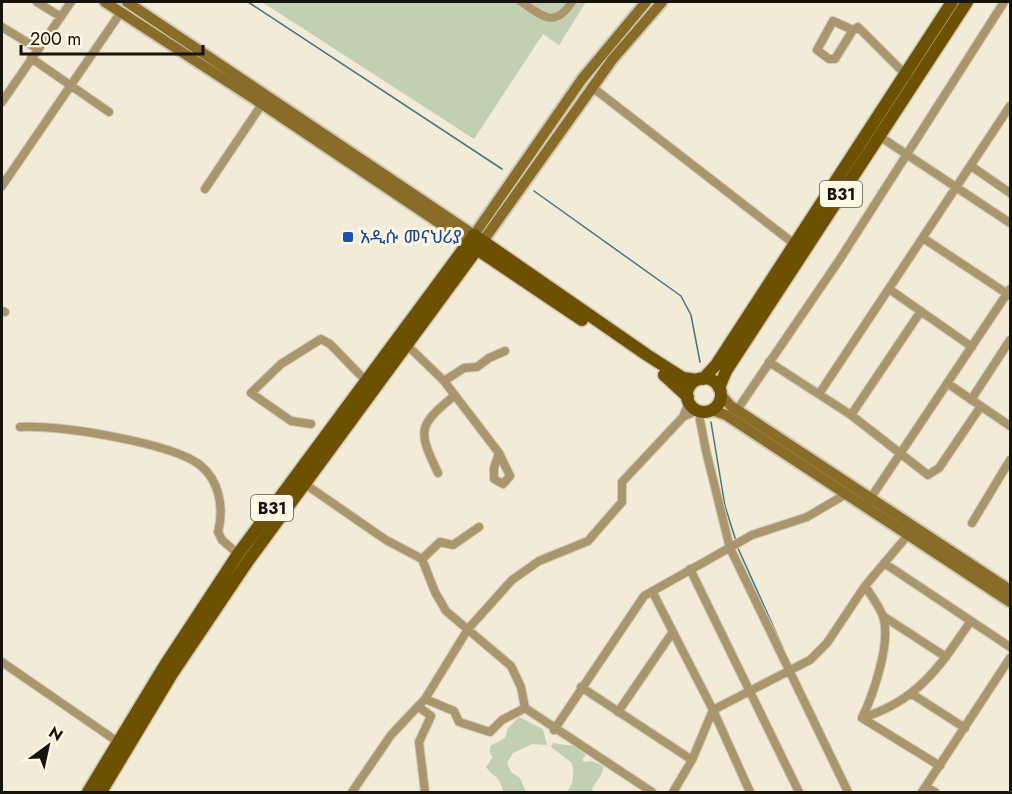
<svg xmlns="http://www.w3.org/2000/svg" width="1012" height="794" viewBox="0 0 1012 794" font-family="Jost,'Noto Sans Ethiopic',sans-serif">
  <style>
    .green { fill: #c1d0b0 }
    .lines { fill: none; stroke-linecap: round; stroke-linejoin: round }
    .stream { stroke: #457580; stroke-width: 1.5 }
    .street-casing { stroke: #cec8b7; stroke-width: 10 }
    .secondary-casing { stroke: #cec8b7; stroke-width: 14 }
    .primary-casing { stroke: #cec8b7; stroke-width: 15 }
    .street { stroke: #aa966d; stroke-width: 8 }
    .secondary { stroke: #8a6c29; stroke-width: 10 }
    .primary { stroke: #6d5000; stroke-width: 12 }
    .transit-dot { fill: #1a4fb4; stroke: #fef8e5; stroke-width: 2 }
    .labels { text-anchor: middle; stroke-width: 6; stroke-linejoin: round; paint-order: stroke }
    .shield { fill: #fef8e5; stroke: #5b584d; stroke-width: 1.5 }
    .shield-label { font-size: 16px; font-weight: bold; fill: #15130c }
    .transit-label { font-size: 18px; fill: #164399; stroke: #fef8e5; text-anchor: start }
  </style>
  <rect width="100%" height="100%" fill="#f1ebd7"/>
  <path class="green" d="M262,2H586L559,45L543,34L474,139Z
    M519,717L543,729L547,745L532,744L513,753L507,763L511,772L520,778L526,792H503C500,775 495,779 486,767L493,757L490,753V746L505,738L508,728Z
    M553,743L574,746L586,755L582,760L585,762L592,761L603,766C604,778 592,782 592,792H567C574,783 574,774 572,763L551,747Z"/>
  <g class="lines">
    <path class="stream" d="M248,2L502,169
      M534,191L681,296L691,315L700,362
      M711,422L725,506L736,541
      M737,546L783,648"/>
    <defs>
      <path id="street" d="M37,2L61,17
        M521,2C543,16 554,29 572,2
        M2,27L38,49
        M853,30L835,59H829L817,50L833,21L853,30L858,27L905,74L915,81
        M31,58L109,112
        M592,87L797,246
        M2,102L71,2
        M879,136L1010,223
        M971,166L1010,193
        M2,186L121,12
        M205,189L262,104
        M923,238L1009,295
        M889,289L972,347
        M2,311L5,312
        M407,345L444,381L499,453
        M769,362L851,415L928,475L939,468L981,406
        M444,381L464,368L477,367L489,358L505,351
        M947,383L1010,426
        M819,394L1010,106
        M971,400L1010,340
        M689,402L683,417L698,410
        M737,410L840,259L1004,2
        M700,411V420L706,451L730,548L848,792
        M851,415L921,311
        M311,424L291,421L251,393L281,364L321,339L330,344L367,382
        M20,427C56,424 172,443 200,465C220,481 224,509 218,532L222,540L238,554
        M499,453L510,476L503,484L494,479V468Z
        M438,473C418,431 417,426 454,396
        M302,482L386,540L422,559L435,592L446,611L511,666L521,687L525,708L652,792
        M868,502L1010,289
        M972,523L1010,460
        M422,559L440,542L453,545L479,527
        M884,563L1010,647
        M690,569L799,792
        M865,586C871,595 878,605 882,614C893,639 873,695 862,718L940,766
        M652,591L713,710L750,792
        M883,616L946,657
        M2,662L118,742
        M581,687L692,760
        M912,694L965,728
        M425,699L454,711L459,722L490,732L502,720L525,708
        M419,707L431,716L419,742L425,792
        M618,712L672,633
        M862,718C917,701 939,668 970,622
        M554,730L644,596L752,535L807,517L846,494
        M926,787L935,792
        M352,792L391,735L425,699L468,629L512,580L539,561L588,541L622,502V482L683,417
        M673,792L692,760L713,710L810,660L827,643L865,586L908,535
        M922,792L1010,658"/>
      <path id="secondary" d="M105,2L262,104L469,243
        M127,2L474,235L582,79L646,2
        M483,241L612,60L662,2
        M721,395L731,406L1010,590
        M712,410L726,415L1010,602"/>
      <path id="primary" d="M472,246L582,320
        M664,375L688,397
        M687 395a17 17 0 1 1 34 0a17 17 0 1 1-34 0Z
        M703,379L716,365L952,2
        M719,388L726,371L967,2
        M88,792L165,665L238,554L474,235L647,355L683,378L697,380
        M101,792L172,674L248,561L483,241"/>
    </defs>
    <use href="#street" class="street-casing"/>
    <use href="#secondary" class="secondary-casing"/>
    <use href="#primary" class="primary-casing"/>
    <use href="#street" class="street"/>
    <use href="#secondary" class="secondary"/>
    <use href="#primary" class="primary"/>
  </g>
  <rect class="transit-dot" x="342" y="231" width="12" height="12" rx="3"/>
  <g class="labels">
    <g class="shield">
      <rect x="820" y="181" width="42" height="26" rx="4.5"/>
      <rect x="251" y="495" width="42" height="26" rx="4.5"/>
    </g>
    <g class="shield-label">
      <text x="841" y="200">B31</text>
      <text x="272" y="514">B31</text>
    </g>
    <g class="transit-label">
      <text x="360" y="243">አዲሱ መናህሪያ</text>
    </g>
  </g>
  <rect width="1012" height="794" fill="none" stroke="#15130c" stroke-width="6"/>
  <g transform="translate(48 746) rotate(33)" stroke="#fef8e5" stroke-width="4.5" paint-order="stroke">
  <path d="M0-4.5L10 22L0 15L-10 22Z" fill="#15130c"/>
  <text y="-9" font-size="16" font-weight="bold" text-anchor="middle" fill="#15130c">N</text>
  </g>
  <path d="M21 45v9h182v-9" fill="none" stroke="#15130c" stroke-width="3"/>
  <text x="30" y="45" font-size="18" fill="#15130c" stroke="#fef8e5" stroke-width="4.5" paint-order="stroke">200 m</text>
</svg>
